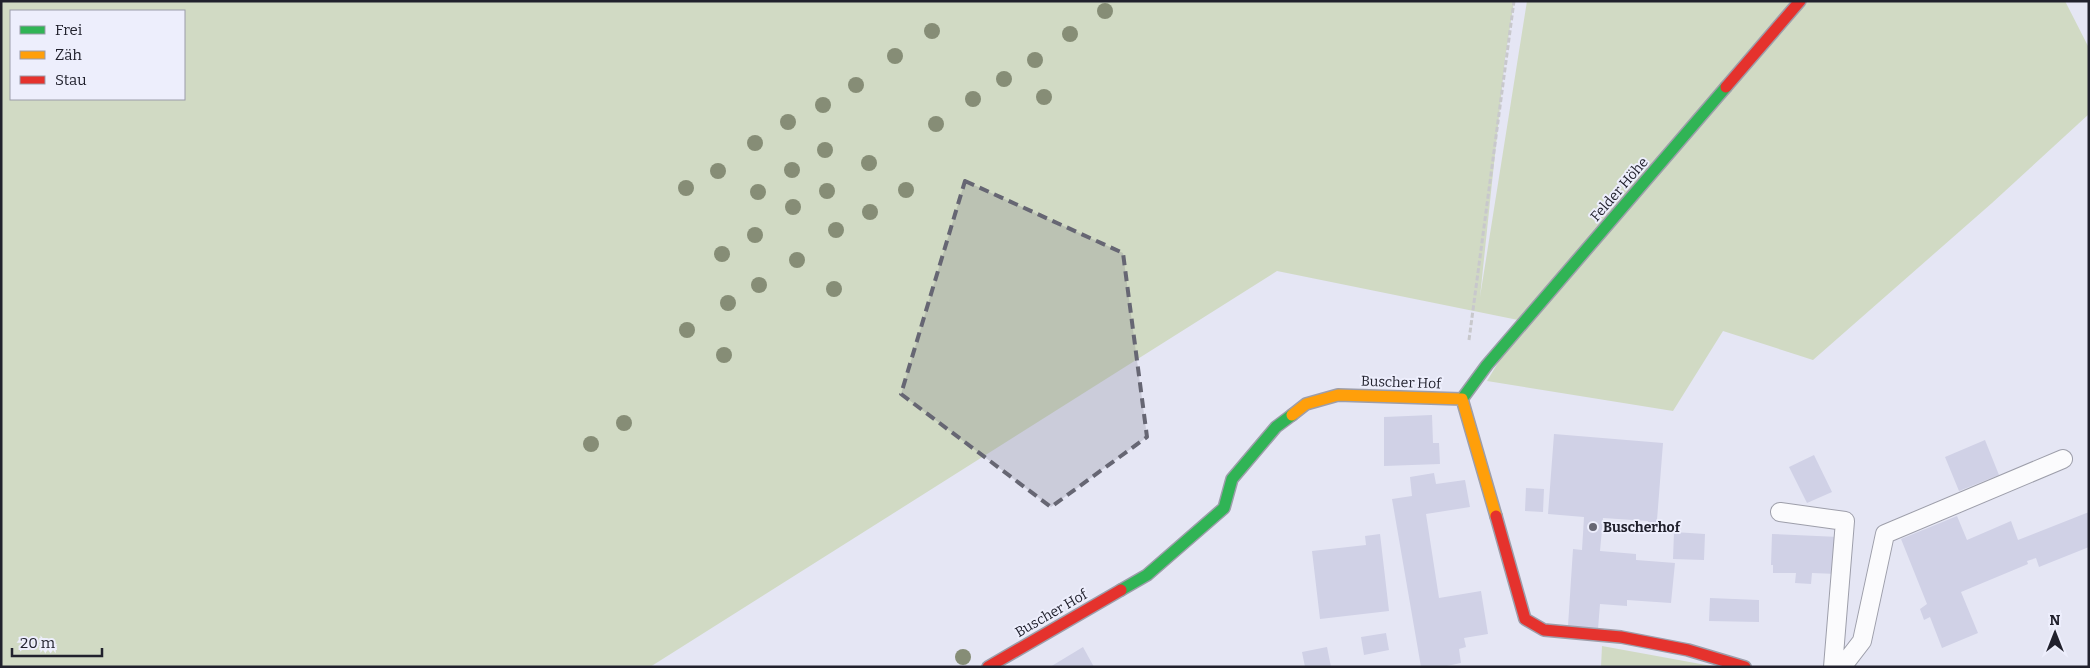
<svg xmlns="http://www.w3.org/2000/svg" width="2090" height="668" viewBox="0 0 2090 668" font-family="Bitter,serif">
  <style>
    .green { fill: #d1dac4; fill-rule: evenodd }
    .building { fill: #d0d1e6 }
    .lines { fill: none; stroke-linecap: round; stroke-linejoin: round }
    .lane-casing { stroke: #9d9eaa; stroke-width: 20 }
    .fast-casing { stroke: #9d9eaa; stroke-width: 14 }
    .slow-casing { stroke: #9d9eaa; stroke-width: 14 }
    .jam-casing { stroke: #9d9eaa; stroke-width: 14 }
    .path { stroke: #c8c8cc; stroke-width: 3; stroke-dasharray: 5 2.5; stroke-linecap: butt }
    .lane { stroke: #fbfbfd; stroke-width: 18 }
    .fast { stroke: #30b455; stroke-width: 11 }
    .slow { stroke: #ff9f0a; stroke-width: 11 }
    .jam { stroke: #e5322d; stroke-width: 11 }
    .tree { fill: #868d76 }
    .marked { fill: #666673; fill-opacity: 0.2; stroke: #666673; stroke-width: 4; stroke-dasharray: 10 6; stroke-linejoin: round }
    .poi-dot { fill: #666673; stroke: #edeefc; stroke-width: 2 }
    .labels { text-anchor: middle; stroke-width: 4; stroke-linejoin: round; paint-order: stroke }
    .street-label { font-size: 14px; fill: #21212d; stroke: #edeefc }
    .poi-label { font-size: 14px; font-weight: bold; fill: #21212d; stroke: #edeefc; text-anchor: start }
  </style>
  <rect width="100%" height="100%" fill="#e5e6f4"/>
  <path class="green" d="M1,1H1514L1505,59L1480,297L1527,1H2065L2089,48V114L1992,203L1813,360L1723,331L1673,411L1487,381L1523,321L1277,271L650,667H1ZM11,11H184V99H11Z
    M1602,646L1717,667H1601Z"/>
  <path class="building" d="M1432,415L1433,443H1439L1440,464L1384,466V417Z
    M1554,434L1663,443L1656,533L1651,532L1648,521L1603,518L1600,551L1636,554V560L1675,563L1671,603L1627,600V606L1600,604L1598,629L1568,626L1573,549L1582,550L1584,517L1548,514Z
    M1985,440L1999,475L1959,491L1945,457Z
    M1814,455L1832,492L1807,503L1789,467Z
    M1434,473L1436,484L1465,480L1470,507L1426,514L1439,598L1481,591L1488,634L1464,638L1466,647L1459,649L1461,663L1442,667H1421L1392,499L1412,496L1410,477Z
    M1526,488L1544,489L1543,512L1525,511Z
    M2089,512V547L2039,567L2036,558L2027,561L2028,564L1961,592L1978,633L1942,648L1930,617L1924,620L1920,609L1927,604L1901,539L1957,516L1967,540L2011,521L2018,540Z
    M1674,532L1705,534L1704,560L1673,559Z
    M1380,534L1389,611L1320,619L1312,551L1366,545L1365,536Z
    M1772,534L1839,537L1837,574L1812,573L1811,584L1795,583L1796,573H1773V565H1771Z
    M1710,598L1759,600V622L1709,621Z
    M1386,633L1389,650L1364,655L1361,637Z
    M1083,647L1094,667H1050Z
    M1327,647L1331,667H1305L1302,652Z"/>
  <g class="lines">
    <defs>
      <path id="lane" d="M1780,512L1845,521L1833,667
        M1842,667L1862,641L1885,534L2063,459"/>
      <path id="fast" d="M1462,399L1487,365L1726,87
        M1121,590L1147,575L1224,508L1232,479L1276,427L1292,415"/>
      <path id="slow" d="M1292,415L1306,404L1338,395L1462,399L1496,516"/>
      <path id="jam" d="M1726,87L1800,1
        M1496,516L1525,619L1544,630L1621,637L1688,650L1745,667
        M988,667L1121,590"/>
    </defs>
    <use href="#lane" class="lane-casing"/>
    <use href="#fast" class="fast-casing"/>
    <use href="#slow" class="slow-casing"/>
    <use href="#jam" class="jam-casing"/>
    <path class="path" d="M1469,340L1514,1"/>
    <use href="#lane" class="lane"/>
    <use href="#fast" class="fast"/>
    <use href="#slow" class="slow"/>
    <use href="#jam" class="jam"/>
  </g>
  <g class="tree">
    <circle cx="1105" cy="11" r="8"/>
    <circle cx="932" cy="31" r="8"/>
    <circle cx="1070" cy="34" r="8"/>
    <circle cx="895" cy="56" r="8"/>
    <circle cx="1035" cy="60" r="8"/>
    <circle cx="1004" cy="79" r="8"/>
    <circle cx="856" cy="85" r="8"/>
    <circle cx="1044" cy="97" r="8"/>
    <circle cx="973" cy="99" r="8"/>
    <circle cx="823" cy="105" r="8"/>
    <circle cx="788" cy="122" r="8"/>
    <circle cx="936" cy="124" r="8"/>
    <circle cx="755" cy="143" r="8"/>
    <circle cx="825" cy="150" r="8"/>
    <circle cx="869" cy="163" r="8"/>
    <circle cx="792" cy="170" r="8"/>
    <circle cx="718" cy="171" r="8"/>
    <circle cx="686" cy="188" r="8"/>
    <circle cx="906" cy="190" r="8"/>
    <circle cx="827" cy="191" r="8"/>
    <circle cx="758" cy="192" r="8"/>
    <circle cx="793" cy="207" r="8"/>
    <circle cx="870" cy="212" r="8"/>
    <circle cx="836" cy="230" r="8"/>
    <circle cx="755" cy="235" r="8"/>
    <circle cx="722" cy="254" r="8"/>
    <circle cx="797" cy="260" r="8"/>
    <circle cx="759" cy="285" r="8"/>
    <circle cx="834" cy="289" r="8"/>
    <circle cx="728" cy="303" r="8"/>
    <circle cx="687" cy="330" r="8"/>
    <circle cx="724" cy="355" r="8"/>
    <circle cx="624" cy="423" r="8"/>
    <circle cx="591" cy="444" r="8"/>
    <circle cx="963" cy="657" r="8"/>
  </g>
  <path class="marked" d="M965,181L1123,253L1147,437L1051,507L901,394Z"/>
  <circle class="poi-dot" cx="1593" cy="527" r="5"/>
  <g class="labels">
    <g class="street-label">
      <text transform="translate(1619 189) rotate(-49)" y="5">Felder Höhe</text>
      <text transform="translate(1401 382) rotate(2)" y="5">Buscher Hof</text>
      <text transform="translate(1051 613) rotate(-30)" y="5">Buscher Hof</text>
    </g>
    <g class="poi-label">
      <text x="1603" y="532">Buscherhof</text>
    </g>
  </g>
  <rect width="2090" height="668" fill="none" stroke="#21212d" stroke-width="5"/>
  <rect x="10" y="10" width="175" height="90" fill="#edeefc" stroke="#9b9ca9"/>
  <rect x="20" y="26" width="25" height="8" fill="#30b455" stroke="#9b9ca9"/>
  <text x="55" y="35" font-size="15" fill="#21212d">Frei</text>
  <rect x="20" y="51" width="25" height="8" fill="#ff9f0a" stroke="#9b9ca9"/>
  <text x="55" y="60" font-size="15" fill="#21212d">Zäh</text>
  <rect x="20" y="76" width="25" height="8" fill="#e5322d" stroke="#9b9ca9"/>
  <text x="55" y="85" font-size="15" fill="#21212d">Stau</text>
  <g transform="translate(2055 633)" stroke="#edeefc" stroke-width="4" paint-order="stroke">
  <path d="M0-4L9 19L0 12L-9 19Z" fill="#21212d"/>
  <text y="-8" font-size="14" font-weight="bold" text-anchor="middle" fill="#21212d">N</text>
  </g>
  <path d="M12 648v8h90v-8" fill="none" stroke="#21212d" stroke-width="2.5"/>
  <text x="20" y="648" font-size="15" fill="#21212d" stroke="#edeefc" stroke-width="4" paint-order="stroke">20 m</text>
</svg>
